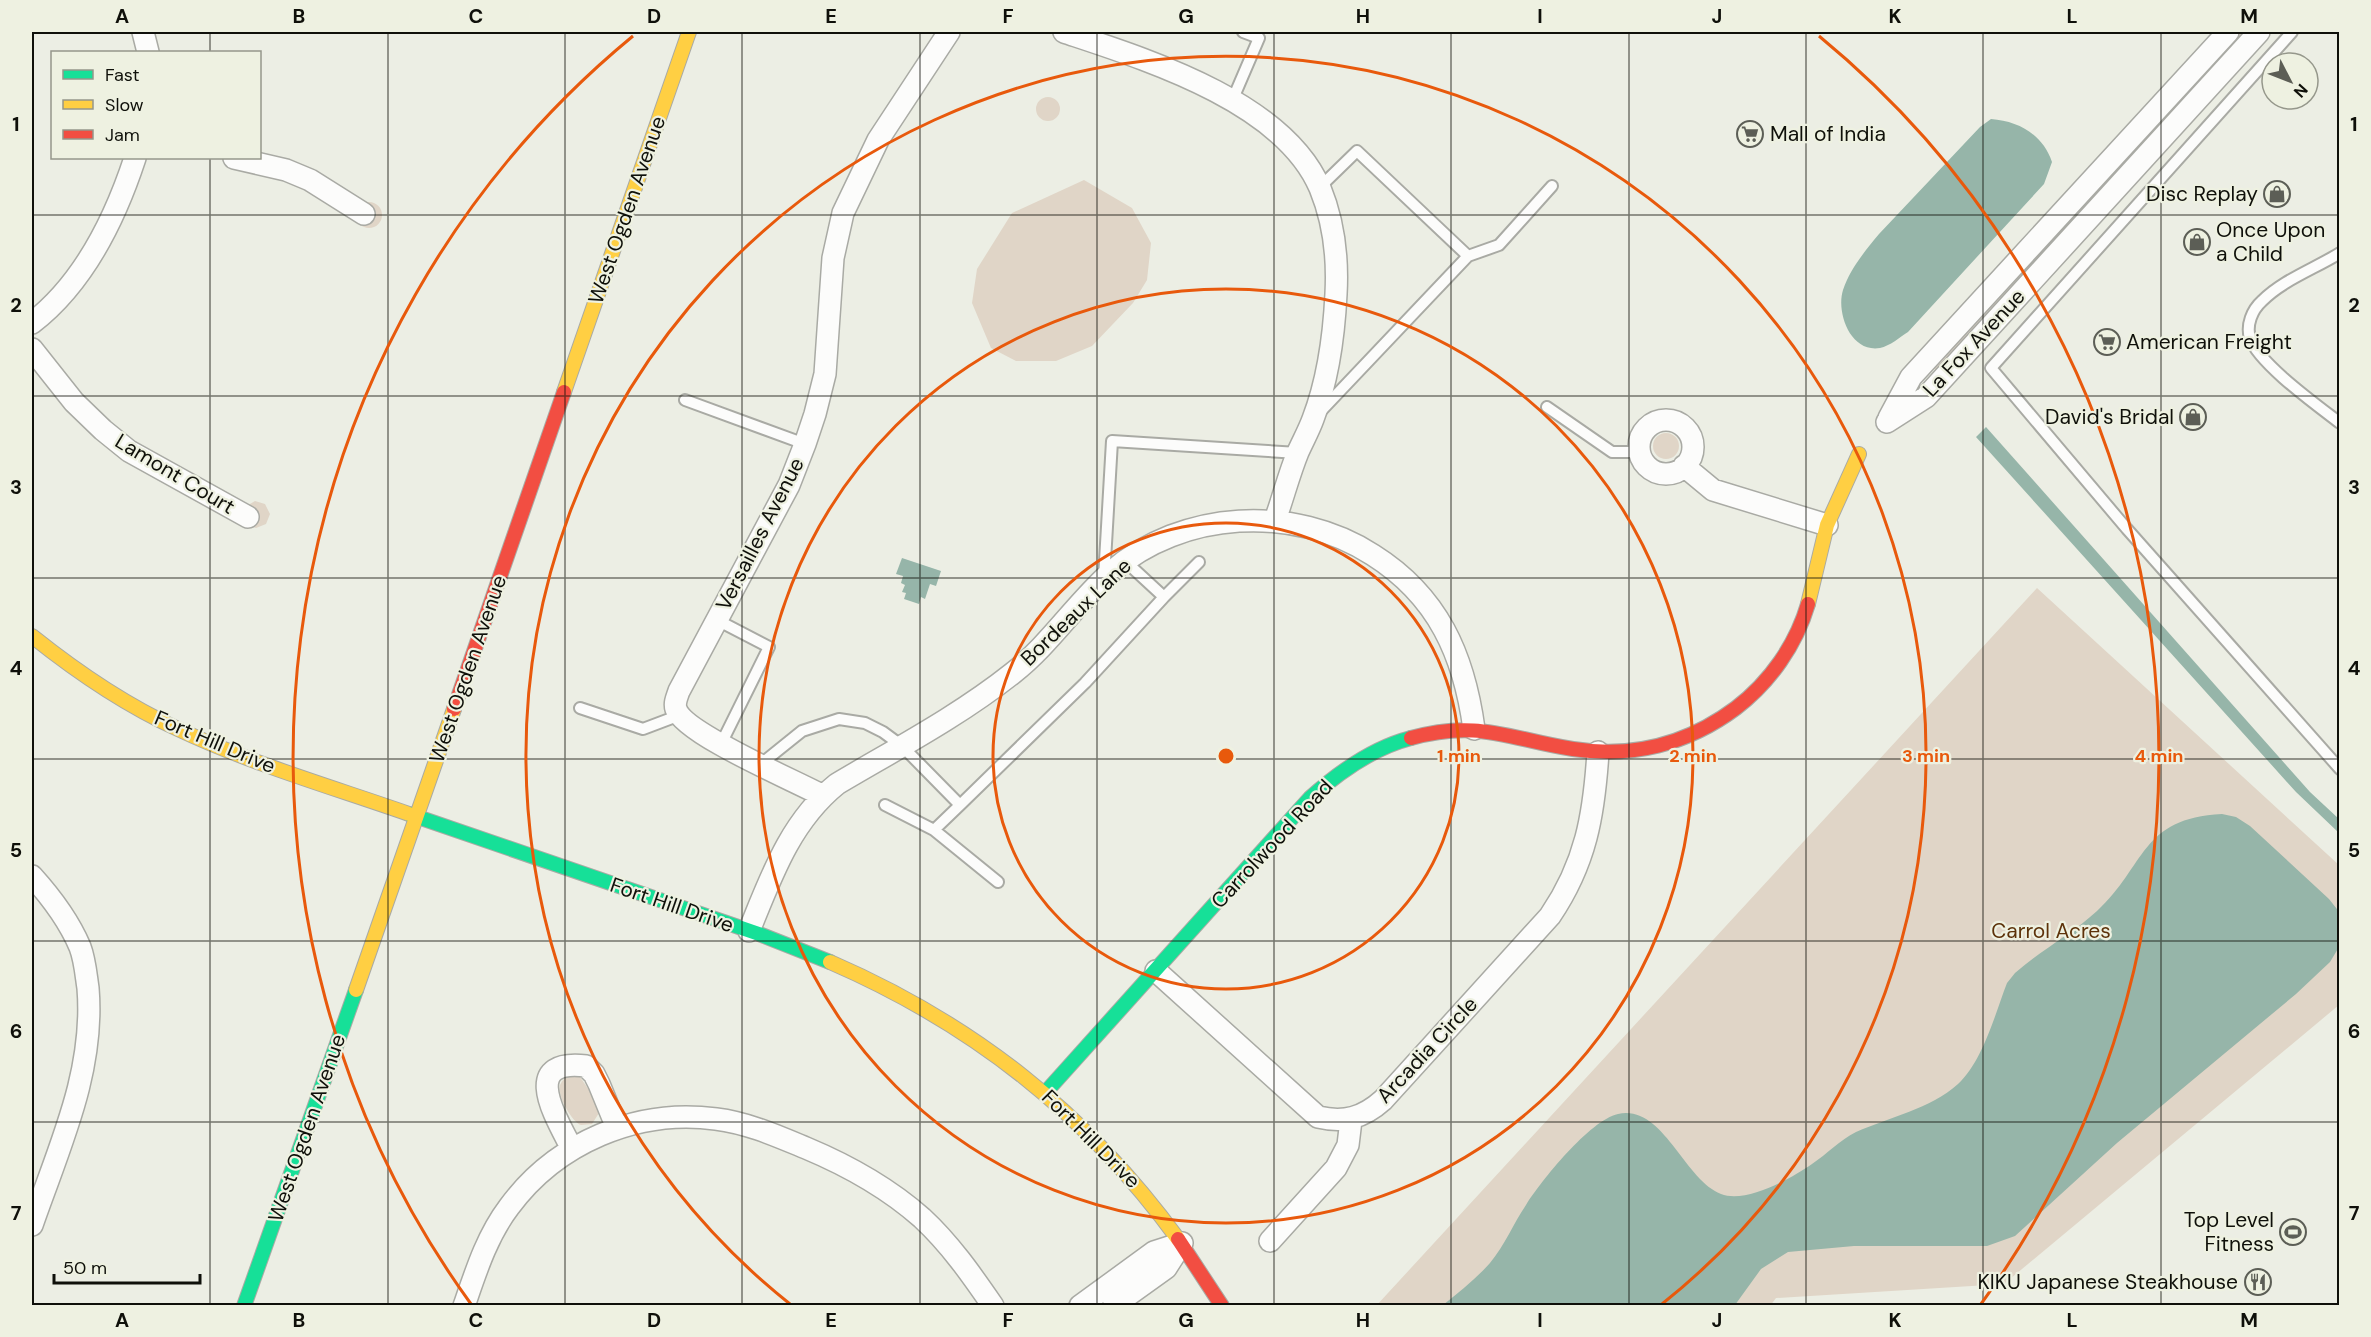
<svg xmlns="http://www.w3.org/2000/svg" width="2371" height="1337" viewBox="0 0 2371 1337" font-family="'DM Sans',sans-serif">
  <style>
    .green { fill: #e0d5c7 }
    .water { fill: #96b5a9 }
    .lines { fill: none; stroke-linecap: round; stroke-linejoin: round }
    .lane-casing { stroke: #a9aaa4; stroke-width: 14 }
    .street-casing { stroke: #a9aaa4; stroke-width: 24 }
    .fast-casing { stroke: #a9aaa4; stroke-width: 16 }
    .slow-casing { stroke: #a9aaa4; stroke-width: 16 }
    .jam-casing { stroke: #a9aaa4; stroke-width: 16 }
    .lane { stroke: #fcfcfb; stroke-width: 10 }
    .street { stroke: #fcfcfb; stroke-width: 21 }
    .fast { stroke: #16e098; stroke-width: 14 }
    .slow { stroke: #ffcf43; stroke-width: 14 }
    .jam { stroke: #f24e42; stroke-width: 14 }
    .grid { fill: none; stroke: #0f100a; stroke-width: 1.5; stroke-opacity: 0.55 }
    .ring { fill: none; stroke: #e8590c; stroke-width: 3 }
    .labels { text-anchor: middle; stroke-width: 4.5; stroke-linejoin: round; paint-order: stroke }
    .poi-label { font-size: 21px; fill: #0f100a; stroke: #eef1e1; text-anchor: end }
    .street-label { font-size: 21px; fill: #0f100a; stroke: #eef1e1 }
    .park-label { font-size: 21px; fill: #5d320a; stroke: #eef1e1 }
    .centre { fill: #e8590c; stroke: #eef1e1; stroke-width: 3 }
    .ring-label { font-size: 18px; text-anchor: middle; font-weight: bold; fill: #e8590c; stroke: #eef1e1; stroke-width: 4.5; stroke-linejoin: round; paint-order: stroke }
    .neatline { fill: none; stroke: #0f100a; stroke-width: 2 }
    .grid-label { font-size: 20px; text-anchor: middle; font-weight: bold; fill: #0f100a }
  </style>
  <rect width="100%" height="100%" fill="#eceee4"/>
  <path class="green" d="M2237,32H2253L2147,146L2139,138Z
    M1036 109a12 12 0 1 1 24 0a12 12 0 1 1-24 0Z
    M1084,180L1132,208L1151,243L1147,280L1133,303L1092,346L1056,361H1016L991,348L972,303L977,269L1012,213Z
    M356 215a13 13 0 1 1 26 0a13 13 0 1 1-26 0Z
    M2071,213L2075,216L2049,245L2034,270L1940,374L1931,366Z
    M1653 446a13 13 0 1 1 26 0a13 13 0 1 1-26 0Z
    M255,501L265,504L270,514L266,524L256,528L251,526L245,507Z
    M2037,588L2339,865V1005L2004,1284L1776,1298L1770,1306H1376Z
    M570,1074L580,1077L589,1090L599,1113L592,1124L581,1125C571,1121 557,1095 560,1085C562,1080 566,1077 570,1074Z"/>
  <path class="water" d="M1991,119C2019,121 2043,135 2052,162L2044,184L1908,332C1900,337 1890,346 1880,348C1850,353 1836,312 1843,290C1850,269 1865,251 1879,234L1980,127Z
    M1986,427L2310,792L2339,819V833L2296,792L1976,437Z
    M902,558L941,571L936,586L930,584L925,599L921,597L919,604L904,599L906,593L902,592L905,585L901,583L903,576L896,574Z
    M2222,814L2236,817L2250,826L2329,899L2340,913L2339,947L2330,962L2296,994L2117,1143L2015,1236L1987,1246H1854L1788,1252L1761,1269L1735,1305H1443C1459,1292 1476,1279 1490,1263C1505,1245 1513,1224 1526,1205C1541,1181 1590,1120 1618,1114C1663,1104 1684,1180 1721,1194C1746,1204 1792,1178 1812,1164C1827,1154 1840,1140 1856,1132C1890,1117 1930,1109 1958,1084C1983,1061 1995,1014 2007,983L2015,973C2041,950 2072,934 2097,911C2146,866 2140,818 2222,814Z"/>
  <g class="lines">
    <defs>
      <path id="lane" d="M2292,32L1991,368L2127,529L2340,769
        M1232,101L1259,38L1243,32
        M1320,187L1357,151L1468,256L1320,412
        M2340,253C2314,269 2283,280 2262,301C2252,310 2246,325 2250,338C2258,363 2318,406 2340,423
        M1468,256L1499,245L1552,186
        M685,400L805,444
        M1547,407L1612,452H1639
        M1104,578L1112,441L1298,453
        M1164,597L1199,562
        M717,620L769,647L721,744
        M580,708L643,729L680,715
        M761,764L802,731L839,719L865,723L883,732L902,746L960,805L1085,683L1164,597L1125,561
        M885,805L934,830L960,805
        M934,830L998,882"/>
      <path id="street" d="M143,32L148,52
        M1064,32C1145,59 1283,101 1320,188C1334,222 1338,258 1336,294C1334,335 1328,380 1313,419C1309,430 1303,441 1298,452C1289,474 1283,498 1275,520
        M234,158L286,170L310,180L364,214
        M32,323C84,283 115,219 135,158
        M32,349L74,402L103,430L129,451L248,517
        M1889,418L1911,377L2228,32
        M1639 447a27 27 0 1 1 54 0a27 27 0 1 1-54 0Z
        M1887,422L1926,397L2259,32
        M1684,466L1713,490L1827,525
        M823,796C796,781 684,734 676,709C674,703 677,697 679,691L789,485L805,444L815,414L825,374L833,258L843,213L878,140L949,32
        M32,876C51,897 69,921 80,947C85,960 86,975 88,988C95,1072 59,1147 32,1225
        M749,931C771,877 790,822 837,784C896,749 959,716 1013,673C1050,644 1076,603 1111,572C1182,510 1294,504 1373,555C1438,596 1464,655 1474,729
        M1156,971L1318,1117C1344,1123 1363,1118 1383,1100L1550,916C1586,863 1594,815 1598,752
        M572,1149C557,1119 518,1058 586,1066L594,1074L599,1084L617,1128
        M1270,1241L1336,1168L1348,1145L1351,1120
        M464,1306C476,1271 487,1236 509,1207C556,1143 637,1108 716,1119C748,1123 777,1136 806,1148C849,1166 887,1187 922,1218C950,1244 971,1274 993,1306
        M1080,1306L1154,1252L1182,1243
        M1113,1306L1166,1268L1182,1243"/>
      <path id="fast" d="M409,814L759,934L830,962
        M1045,1093L1310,798C1339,772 1372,748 1411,738
        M244,1306L356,990"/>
      <path id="slow" d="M564,392L689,32
        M1808,604L1827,525L1859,454
        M32,636C77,672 125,705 178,729C252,764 332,787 409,814
        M830,962C973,1024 1086,1113 1178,1239
        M356,990L454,709"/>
      <path id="jam" d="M454,709L564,392
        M1411,738C1478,719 1509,739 1573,749C1632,758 1688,744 1736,708C1770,682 1796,645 1808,604
        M1178,1239L1222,1306"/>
    </defs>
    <use href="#lane" class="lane-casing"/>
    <use href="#street" class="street-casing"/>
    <use href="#fast" class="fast-casing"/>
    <use href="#slow" class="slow-casing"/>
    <use href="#jam" class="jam-casing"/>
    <use href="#lane" class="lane"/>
    <use href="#street" class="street"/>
    <use href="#fast" class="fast"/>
    <use href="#slow" class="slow"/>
    <use href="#jam" class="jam"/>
  </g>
  <path class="grid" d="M210,32V52M388,32V1306M565,32V1306M742,32V1306M920,32V1306M1097,32V1306M1274,32V1306M1451,32V1306M1629,32V1306M1806,32V1306M1983,32V1306M2161,32V1306M210,158V1306M32,215H2340M32,396H2340M32,578H2340M32,759H2340M32,941H2340M32,1122H2340"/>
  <g class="ring">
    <circle cx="1226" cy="756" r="233"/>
    <circle cx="1226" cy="756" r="467"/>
    <path d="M790 1304A700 700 0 1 1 1662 1304"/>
    <path d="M471 1304A933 933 0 0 1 633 36M1819 36A933 933 0 0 1 1981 1304"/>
  </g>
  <defs>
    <symbol id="supermarket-ring" viewBox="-11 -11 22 22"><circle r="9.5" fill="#eef1e1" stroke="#5c5e56" stroke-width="1.5"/><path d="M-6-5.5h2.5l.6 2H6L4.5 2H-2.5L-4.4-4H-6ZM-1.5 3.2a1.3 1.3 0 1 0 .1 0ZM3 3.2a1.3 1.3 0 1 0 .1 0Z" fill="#5c5e56"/></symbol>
    <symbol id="shop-ring" viewBox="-11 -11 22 22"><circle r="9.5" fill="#eef1e1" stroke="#5c5e56" stroke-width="1.5"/><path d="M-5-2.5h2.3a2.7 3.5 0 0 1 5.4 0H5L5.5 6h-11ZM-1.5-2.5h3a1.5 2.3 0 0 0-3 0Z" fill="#5c5e56"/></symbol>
    <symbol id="stadium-ring" viewBox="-11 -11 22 22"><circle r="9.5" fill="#eef1e1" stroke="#5c5e56" stroke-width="1.5"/><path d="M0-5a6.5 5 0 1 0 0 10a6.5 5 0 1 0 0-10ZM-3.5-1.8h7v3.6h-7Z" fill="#5c5e56"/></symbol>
    <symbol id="restaurant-ring" viewBox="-11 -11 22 22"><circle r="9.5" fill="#eef1e1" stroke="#5c5e56" stroke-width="1.5"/><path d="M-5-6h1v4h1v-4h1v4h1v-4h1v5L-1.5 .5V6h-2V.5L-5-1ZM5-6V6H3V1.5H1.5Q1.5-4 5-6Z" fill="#5c5e56"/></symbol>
  </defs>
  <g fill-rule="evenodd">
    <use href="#supermarket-ring" x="1735" y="119" width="30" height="30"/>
    <use href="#shop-ring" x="2262" y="179" width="30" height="30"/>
    <use href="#shop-ring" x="2182" y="227" width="30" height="30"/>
    <use href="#supermarket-ring" x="2092" y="327" width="30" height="30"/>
    <use href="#shop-ring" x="2178" y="402" width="30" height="30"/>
    <use href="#stadium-ring" x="2278" y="1217" width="30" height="30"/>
    <use href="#restaurant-ring" x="2243" y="1267" width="30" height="30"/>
  </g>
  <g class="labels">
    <g class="poi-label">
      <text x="1770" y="141" text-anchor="start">Mall of India</text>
      <text x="2258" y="201">Disc Replay</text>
      <text x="2216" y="237" text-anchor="start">Once Upon<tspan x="2216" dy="24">a Child</tspan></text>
      <text x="2126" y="349" text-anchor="start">American Freight</text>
      <text x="2174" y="424">David's Bridal</text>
      <text x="2274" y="1227">Top Level<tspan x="2274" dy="24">Fitness</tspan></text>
      <text x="2238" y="1289">KIKU Japanese Steakhouse</text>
    </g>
    <g class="street-label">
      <text transform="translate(627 210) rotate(-71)" y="7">West Ogden Avenue</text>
      <text transform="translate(1974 343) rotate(-47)" y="7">La Fox Avenue</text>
      <text transform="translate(175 474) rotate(31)" y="7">Lamont Court</text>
      <text transform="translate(760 534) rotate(-63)" y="7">Versailles Avenue</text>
      <text transform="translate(1076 612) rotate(-44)" y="7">Bordeaux Lane</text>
      <text transform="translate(468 669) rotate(-71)" y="7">West Ogden Avenue</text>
      <text transform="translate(215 742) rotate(23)" y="7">Fort Hill Drive</text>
      <text transform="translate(1272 844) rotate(-47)" y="7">Carrolwood Road</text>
      <text transform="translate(672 905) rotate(19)" y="7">Fort Hill Drive</text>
      <text transform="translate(1427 1050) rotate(-47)" y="7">Arcadia Circle</text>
      <text transform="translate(307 1128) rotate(-71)" y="7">West Ogden Avenue</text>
      <text transform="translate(1091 1139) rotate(45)" y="7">Fort Hill Drive</text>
    </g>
    <g class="park-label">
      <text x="2051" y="938">Carrol Acres</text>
    </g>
  </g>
  <circle cx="1226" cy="756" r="9" class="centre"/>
  <g class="ring-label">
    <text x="1459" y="762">1 min</text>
    <text x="1693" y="762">2 min</text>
    <text x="1926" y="762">3 min</text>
    <text x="2159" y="762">4 min</text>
  </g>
  <rect width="2371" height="1337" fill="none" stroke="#eef1e1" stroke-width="66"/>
  <rect x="51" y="51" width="210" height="108" fill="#eef1e1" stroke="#95978b" stroke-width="1.5"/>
  <rect x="63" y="70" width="30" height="9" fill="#16e098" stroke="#95978b" stroke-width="1.5"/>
  <text x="105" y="81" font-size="18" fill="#0f100a">Fast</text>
  <rect x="63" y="100" width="30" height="9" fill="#ffcf43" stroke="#95978b" stroke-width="1.5"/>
  <text x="105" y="111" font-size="18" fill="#0f100a">Slow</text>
  <rect x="63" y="130" width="30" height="9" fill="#f24e42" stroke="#95978b" stroke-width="1.5"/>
  <text x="105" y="141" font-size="18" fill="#0f100a">Jam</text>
  <g transform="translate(2290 81) rotate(132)"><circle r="28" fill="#eef1e1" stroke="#95978b" stroke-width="1.5"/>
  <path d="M0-4.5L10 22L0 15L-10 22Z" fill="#5c5e56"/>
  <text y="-9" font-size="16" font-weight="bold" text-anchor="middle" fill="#0f100a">N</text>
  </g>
  <path d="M54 1274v9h146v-9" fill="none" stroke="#0f100a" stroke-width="3"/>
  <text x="63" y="1274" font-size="18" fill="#0f100a" stroke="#eef1e1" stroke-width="4.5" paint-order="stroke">50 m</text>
  <rect x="33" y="33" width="2305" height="1271" class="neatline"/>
  <g class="grid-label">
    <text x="122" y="23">A</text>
    <text x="299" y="23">B</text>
    <text x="476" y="23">C</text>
    <text x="654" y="23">D</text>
    <text x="831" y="23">E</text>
    <text x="1008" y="23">F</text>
    <text x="1186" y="23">G</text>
    <text x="1363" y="23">H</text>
    <text x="1540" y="23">I</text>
    <text x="1717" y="23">J</text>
    <text x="1895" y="23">K</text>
    <text x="2072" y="23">L</text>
    <text x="2249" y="23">M</text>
    <text x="16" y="131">1</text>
    <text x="2354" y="131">1</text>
    <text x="16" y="312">2</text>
    <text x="2354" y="312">2</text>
    <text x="16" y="494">3</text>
    <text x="2354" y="494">3</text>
    <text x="16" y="675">4</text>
    <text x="2354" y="675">4</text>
    <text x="16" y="857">5</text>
    <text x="2354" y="857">5</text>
    <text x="16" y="1038">6</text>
    <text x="2354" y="1038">6</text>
    <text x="16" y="1220">7</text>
    <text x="2354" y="1220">7</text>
    <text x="122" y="1327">A</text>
    <text x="299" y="1327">B</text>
    <text x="476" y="1327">C</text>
    <text x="654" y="1327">D</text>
    <text x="831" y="1327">E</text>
    <text x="1008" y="1327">F</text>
    <text x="1186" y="1327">G</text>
    <text x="1363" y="1327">H</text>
    <text x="1540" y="1327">I</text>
    <text x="1717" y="1327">J</text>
    <text x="1895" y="1327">K</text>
    <text x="2072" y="1327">L</text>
    <text x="2249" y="1327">M</text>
  </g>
</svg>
